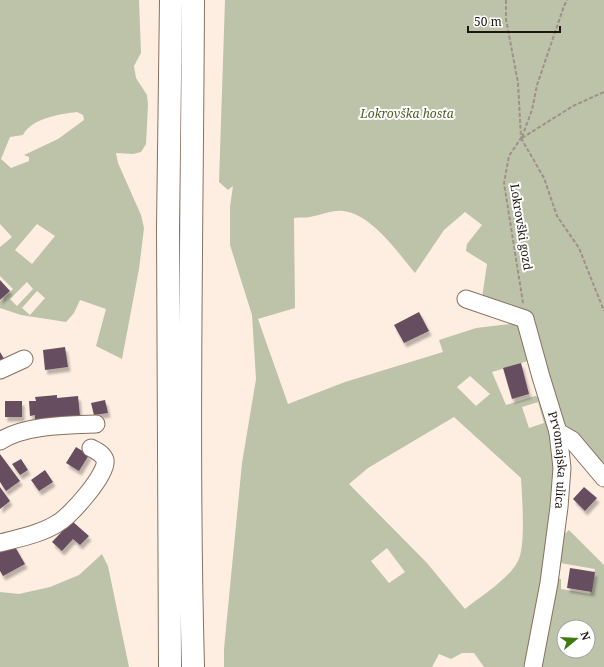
<svg xmlns="http://www.w3.org/2000/svg" width="604" height="667" viewBox="0 0 604 667" font-family="'Noto Serif',serif">
  <style>
    .green { fill: #bcc3a9; fill-rule: evenodd }
    .building { fill: #664e5e; filter: url(#shadow) }
    .lines { fill: none; stroke-linecap: round; stroke-linejoin: round }
    .minor-casing { stroke: #88705f; stroke-width: 19 }
    .highway-casing { stroke: #88705f; stroke-width: 24 }
    .path { stroke: #9f9188; stroke-width: 2; stroke-dasharray: 4 2; stroke-linecap: butt }
    .minor { stroke: #fff; stroke-width: 17 }
    .highway { stroke: #fff; stroke-width: 22 }
    .labels { text-anchor: middle; stroke-width: 4; stroke-linejoin: round; paint-order: stroke }
    .park-label { font-size: 12px; font-style: italic; fill: #4f5b22; stroke: #fff }
    .street-label { font-size: 12px; fill: #201610; stroke: #fff }
  </style>
  <defs>
    <filter id="shadow"><feDropShadow dx="2.5" dy="4.5" stdDeviation="1" flood-color="#0004"/></filter>
  </defs>
  <rect width="100%" height="100%" fill="#feeee2"/>
  <path class="green" d="M0,0H139L141,53L134,66L136,78L147,95L148,105L146,144L141,152L133,154L116,153L118,163L141,215L144,228L139,269L122,359L96,346L106,309L80,300L74,313L66,322L21,315L0,308V301L13,289L0,276V247L12,237L0,224ZM77,112L83,115L84,120L58,139L24,155L29,157V161L11,168L1,159L10,137L23,135C32,118 60,114 77,112ZM37,224L55,236L32,264L15,250ZM27,282L33,289L17,306L10,299ZM37,291L45,298L30,315L22,308Z
    M225,0H604V470L560,418L529,315L482,298L487,264L466,251L467,244L482,225L465,212L444,230L415,273C398,253 372,214 343,211C331,210 322,215 310,217C305,218 300,217 294,218L295,308L258,319L288,404L345,382L443,352L439,340L476,328L518,323L531,360L492,372L506,405L535,396L540,397L557,461L529,667H484L474,653H462L451,659L439,654L432,667H224V649L242,463L256,379L252,315L230,245V207L233,186L228,190L219,182ZM470,376L490,394L476,406L457,387ZM538,402L544,423L529,428L522,407ZM454,417L521,478C522,497 526,546 518,561C509,579 481,596 465,609L427,563L349,484L368,468ZM387,548L405,572L389,583L371,561Z
    M569,530L604,565V667H535L553,578L561,579V589L590,594L595,569L560,563L557,541ZM564,627H588V651H564Z
    M102,554L108,566L129,667H0V592L19,594L50,587L79,575Z"/>
  <path class="building" d="M0,280L10,291L0,300Z
    M419,312L429,331L404,343L394,325Z
    M65,347L68,367L45,370L43,350Z
    M0,352L6,362L0,366Z
    M521,363L529,394L512,399L503,368Z
    M57,395V398L78,396L80,416L35,420V415L30,416L29,401H36L35,397Z
    M105,400L108,413L94,415L91,403Z
    M5,401H22V417H5Z
    M76,447L89,455L79,471L66,463Z
    M0,454L20,481L6,491L0,482Z
    M21,459L28,470L20,475L12,464Z
    M45,470L53,482L39,491L31,480Z
    M0,487L10,501L0,509Z
    M584,487L597,498L585,511L573,499Z
    M72,521L89,536L80,545L73,539L62,551L52,542Z
    M14,545L25,564L3,576L0,571V552Z
    M570,568L595,572L592,592L567,588Z"/>
  <g class="lines">
    <defs>
      <g id="minor">
        <path id="s1" d="M466,299L525,319L541,377L558,432L562,468L559,507L549,583L533,667"/>
        <path d="M0,370L24,359"/>
        <path d="M558,432L572,440L604,478"/>
        <path d="M0,441C25,425 67,425 96,424"/>
        <path d="M0,543C19,538 41,534 58,523C70,516 108,474 105,460C103,454 97,451 91,448"/>
      </g>
      <path id="highway" d="M193,0C192,222 187,445 193,667
        M170,667L168,228L171,0"/>
    </defs>
    <use href="#minor" class="minor-casing"/>
    <use href="#highway" class="highway-casing"/>
    <path class="path" d="M506,0V19L518,83L521,138L509,156L504,183L523,303
      M522,137L532,110L537,85L564,6L567,0
      M521,138L544,178L557,216L579,248L604,311
      M522,138L573,106L604,92"/>
    <use href="#minor" class="minor"/>
    <use href="#highway" class="highway"/>
  </g>
  <g class="labels">
    <g class="park-label">
      <text x="407" y="118">Lokrovška hosta</text>
    </g>
    <g class="street-label">
      <text transform="translate(521 227) rotate(81)" y="4">Lokrovški gozd</text>
      <text dy="4" stroke="none"><textPath href="#s1" startOffset="208">Prvomajska ulica</textPath></text>
    </g>
  </g>
  <g transform="translate(576 639) rotate(72)"><circle r="19" fill="#ffffff" stroke="#a6a29f"/>
  <path d="M0-3L7 15L0 10L-7 15Z" fill="#3f7910"/>
  <text y="-6" font-size="11" font-weight="bold" text-anchor="middle" fill="#201610">N</text>
  </g>
  <path d="M468 26v6h92v-6" fill="none" stroke="#201610" stroke-width="2"/>
  <text x="474" y="26" font-size="12" fill="#201610" stroke="#ffffff" stroke-width="3" paint-order="stroke">50 m</text>
</svg>
